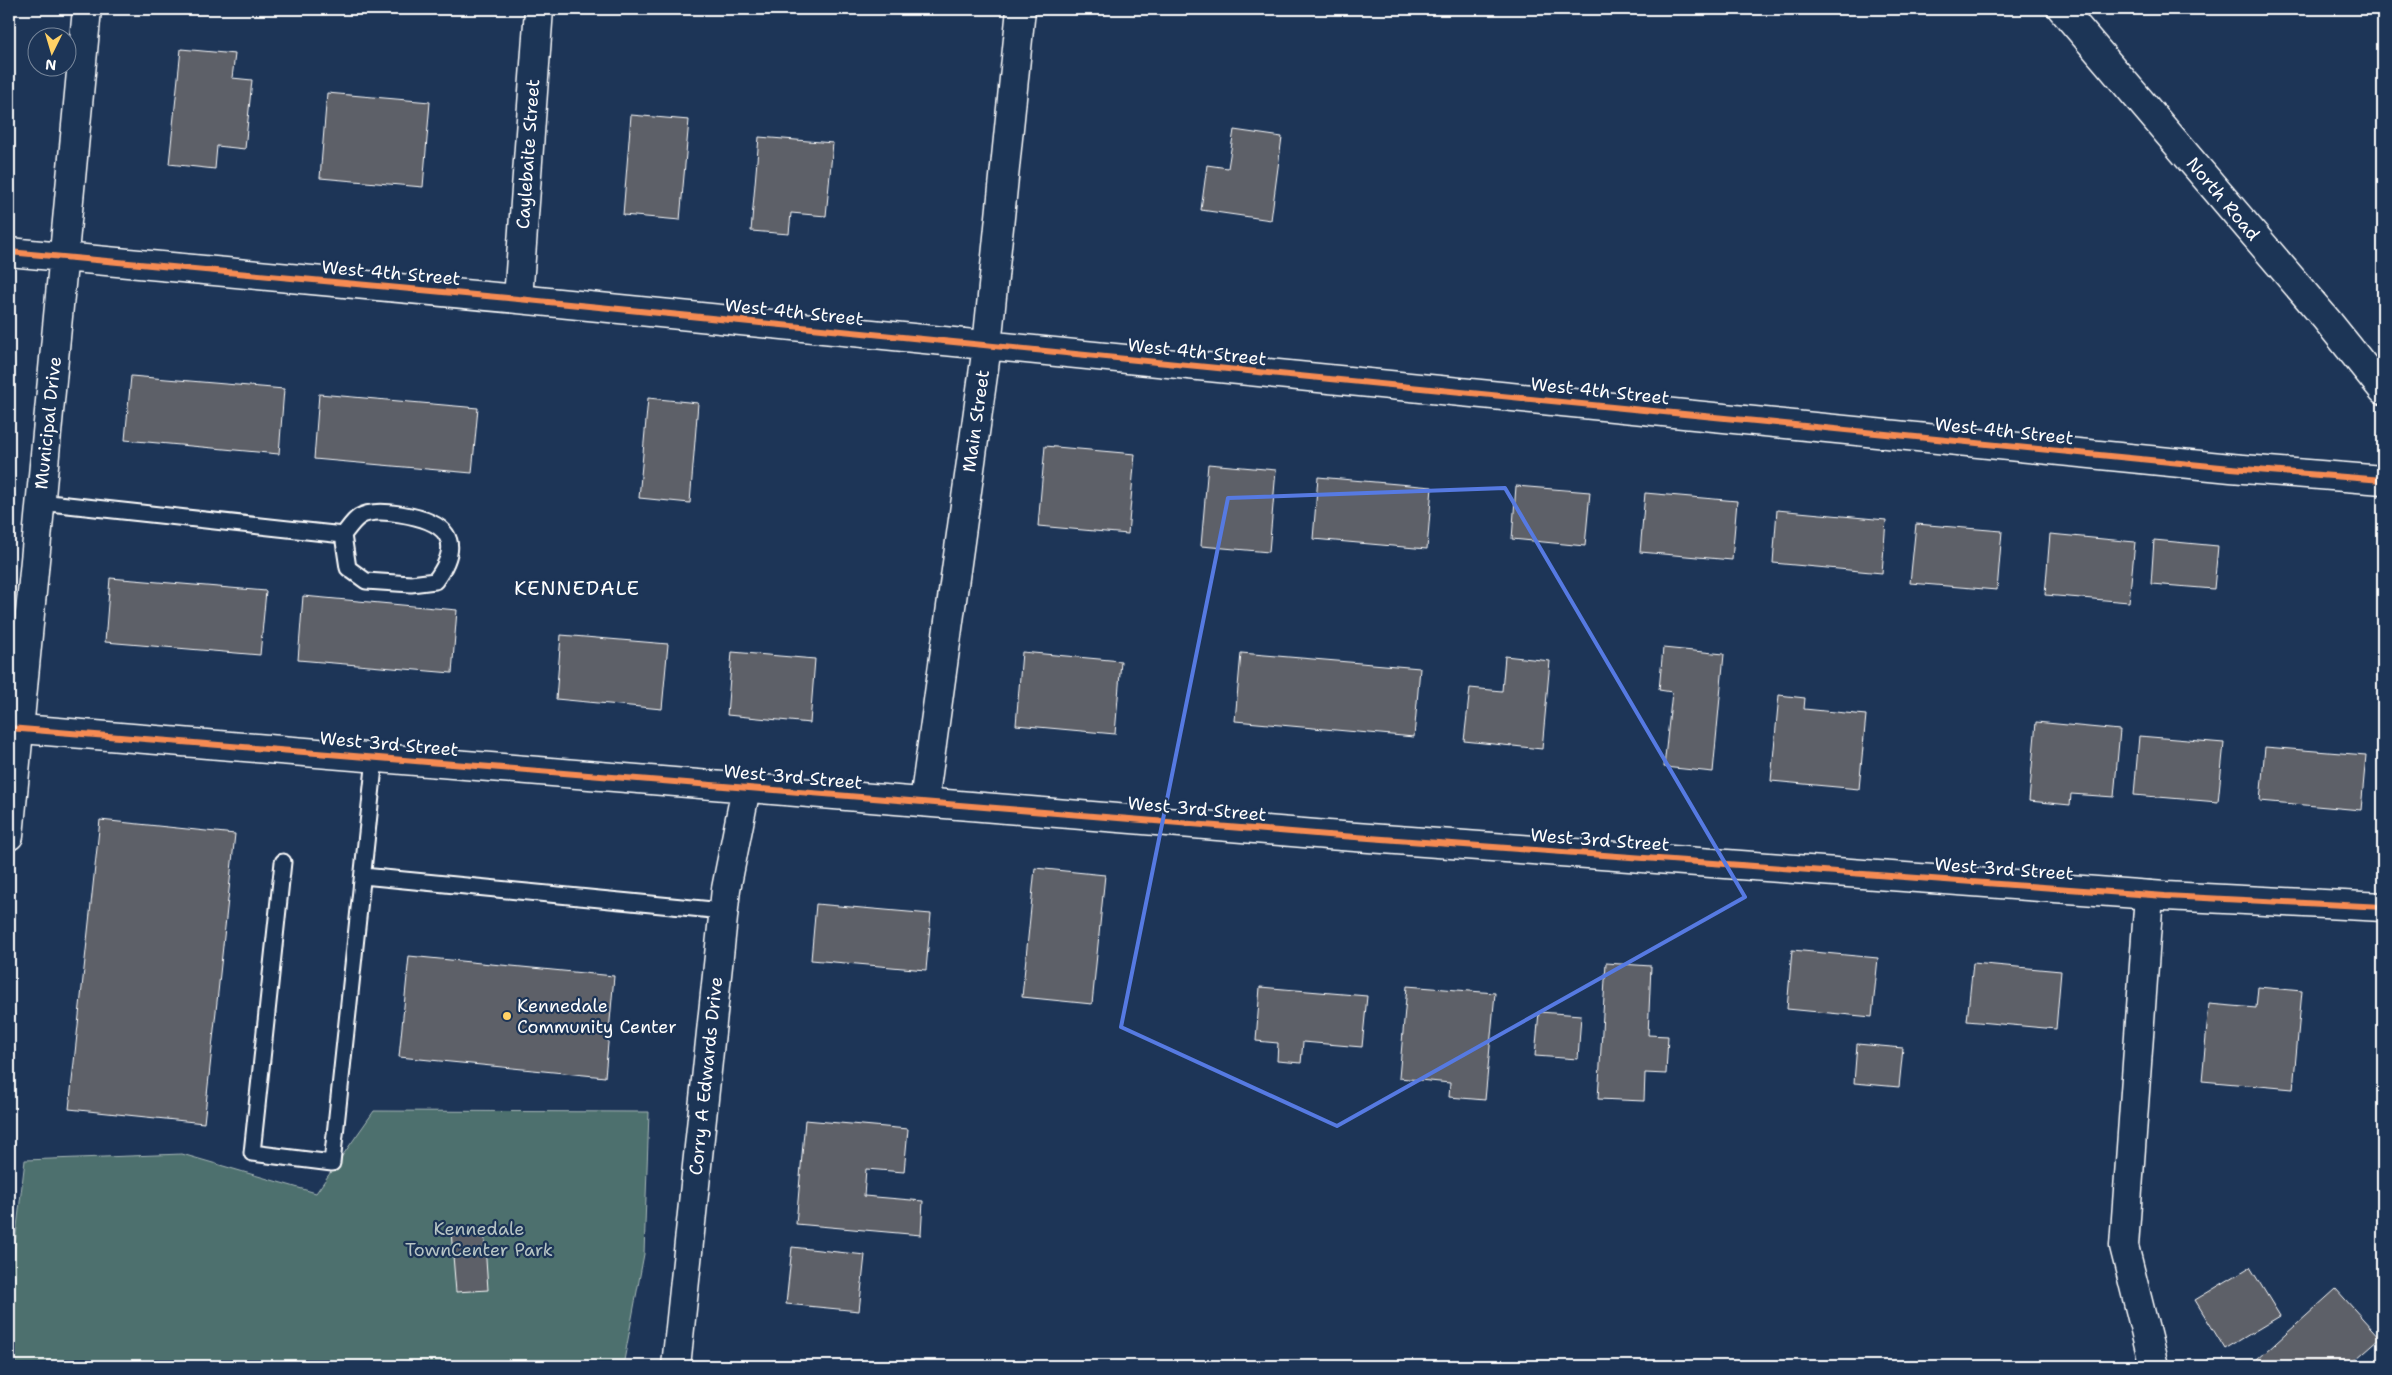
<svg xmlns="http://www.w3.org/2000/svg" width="2392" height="1375" viewBox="0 0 2392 1375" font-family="'Shantell Sans',sans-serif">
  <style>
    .green { fill: #4e6f6e; stroke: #a6b7b6 }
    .building { fill: #5d6068; stroke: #fff }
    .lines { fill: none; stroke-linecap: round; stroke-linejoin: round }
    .service-casing { stroke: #fff; stroke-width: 19 }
    .minor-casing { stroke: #fff; stroke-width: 31 }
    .tertiary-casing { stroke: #fff; stroke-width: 31 }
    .service { stroke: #1d3557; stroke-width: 15 }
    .minor { stroke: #1d3557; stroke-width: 28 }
    .tertiary { stroke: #1d3557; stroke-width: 28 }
    .cycleway-casing { stroke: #1d3557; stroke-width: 9 }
    .cycleway { stroke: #f68b52; stroke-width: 6 }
    .marked { fill: none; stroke: #567ae2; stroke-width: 4; stroke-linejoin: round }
    .poi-dot { fill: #ffd166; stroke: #1d3557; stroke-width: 2 }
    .labels { text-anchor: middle; stroke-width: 4.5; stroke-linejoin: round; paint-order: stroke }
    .street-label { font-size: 18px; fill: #fff; stroke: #1d3557 }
    .poi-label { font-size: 18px; fill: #fff; stroke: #1d3557; text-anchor: start }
    .park-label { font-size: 18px; fill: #b8c5c5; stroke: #1d3557 }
    .quarter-label { font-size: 20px; letter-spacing: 1px; fill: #fff; stroke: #1d3557 }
  </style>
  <rect width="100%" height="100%" fill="#1d3557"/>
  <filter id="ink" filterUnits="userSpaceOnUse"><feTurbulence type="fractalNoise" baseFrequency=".02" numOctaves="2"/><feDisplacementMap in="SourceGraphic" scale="10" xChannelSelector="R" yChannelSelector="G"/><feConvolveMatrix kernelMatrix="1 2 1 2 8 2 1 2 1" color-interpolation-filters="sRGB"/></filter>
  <g filter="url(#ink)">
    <path class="green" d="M374,1111L649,1112L644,1254L623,1366H9V1294L25,1160L182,1154L316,1193Z"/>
    <path class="building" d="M9,9H14L9,60Z
      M181,49L235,54L232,78L252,80L245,149L217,146L215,169L169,164Z
      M327,93L430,102L423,187L320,178Z
      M631,115L689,120L680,220L623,215Z
      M9,124L13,125L9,172Z
      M1234,130L1282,137L1271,220L1201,210L1207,165L1228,168Z
      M759,137L833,143L826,216L791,213L789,234L751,231Z
      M131,376L284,389L279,454L125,440Z
      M319,394L478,408L472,473L314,459Z
      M648,398L698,403L690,503L639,498Z
      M1045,446L1135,454L1128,534L1038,526Z
      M1208,464L1276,470L1269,552L1201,546Z
      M1318,477L1432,487L1427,549L1313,539Z
      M1516,486L1590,492L1585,546L1512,539Z
      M1645,493L1737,501L1732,560L1640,552Z
      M1777,510L1886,520L1882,573L1773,563Z
      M1916,524L2002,531L1997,590L1910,583Z
      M2050,534L2135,542L2129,602L2045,595Z
      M2154,540L2218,546L2214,589L2151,584Z
      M110,578L266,591L260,655L105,642Z
      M303,596L457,610L452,673L298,660Z
      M561,635L668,644L662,709L556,699Z
      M1663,648L1724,654L1713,772L1664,767L1672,692L1659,690Z
      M732,652L815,659L810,723L727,715Z
      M1022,652L1121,661L1115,734L1016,725Z
      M1241,653L1420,668L1414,737L1235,721Z
      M1505,656L1550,661L1542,749L1464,741L1470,688L1502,691Z
      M1779,695L1805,698L1804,709L1866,715L1859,789L1771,781Z
      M2036,722L2120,730L2114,797L2071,794L2070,805L2029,801Z
      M2139,736L2224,743L2218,802L2134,795Z
      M2265,747L2366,755L2361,810L2260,801Z
      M100,820L235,834L204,1123L69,1109Z
      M1035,868L1105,875L1092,1004L1022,997Z
      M816,904L931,914L926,970L811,960Z
      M1792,950L1878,958L1872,1017L1787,1009Z
      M409,956L614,976L605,1077L399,1057Z
      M1606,963L1651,966L1648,1035L1668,1036L1666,1074L1645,1073L1644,1101L1598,1099Z
      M1973,963L2061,971L2056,1029L1967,1021Z
      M1407,986L1495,993L1485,1100L1449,1097L1450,1083L1399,1078Z
      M1260,987L1367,996L1362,1047L1303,1042L1301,1063L1277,1061L1278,1043L1256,1041Z
      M2258,987L2302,991L2293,1089L2202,1081L2209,1004L2256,1008Z
      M1539,1012L1581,1015L1578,1059L1535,1056Z
      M1857,1044L1903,1048L1899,1087L1854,1083Z
      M805,1120L908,1129L904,1172L866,1169L864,1196L923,1201L921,1235L796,1224Z
      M484,1229L488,1290L456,1292L451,1231Z
      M792,1247L865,1255L859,1311L786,1304Z
      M2250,1267L2280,1316L2225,1349L2195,1300Z
      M2336,1289L2380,1338L2348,1366H2260L2256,1361Z"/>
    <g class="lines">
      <defs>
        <path id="service" d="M40,502L343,535C348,529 353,521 359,517C370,510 388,512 400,514C445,521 466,539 435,581L411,584L366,581L348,568L343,535
          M283,862L252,1153L332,1163L375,758
          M363,876L723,911"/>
        <path id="minor" d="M9,252L518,299L2231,468L2383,480
          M518,299L539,9
          M924,802L987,346L1021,9
          M9,836L87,9
          M2149,895L2124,1246L2154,1366"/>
        <path id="tertiary" d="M2062,9L2326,319L2383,390
          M9,728L1328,835L2165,896L2383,907
          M676,1366L726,889L746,788"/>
      </defs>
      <use href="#service" class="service-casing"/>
      <use href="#minor" class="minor-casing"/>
      <use href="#tertiary" class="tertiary-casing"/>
      <use href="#service" class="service"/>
      <use href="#minor" class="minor"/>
      <use href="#tertiary" class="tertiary"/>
      <defs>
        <path id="cycleway" d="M9,252L518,299L2231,468L2383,480
          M9,728L1328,835L2165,896L2383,907"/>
      </defs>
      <use href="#cycleway" class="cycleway-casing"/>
      <use href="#cycleway" class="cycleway"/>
    </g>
  </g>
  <path class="marked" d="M1505,488L1745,897L1337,1126L1121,1027L1228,498Z"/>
  <circle class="poi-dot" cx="507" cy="1016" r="5"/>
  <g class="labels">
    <g class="street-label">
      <text transform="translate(528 154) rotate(-86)" y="6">Caylebaite Street</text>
      <text transform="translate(2223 199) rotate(50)" y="6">North Road</text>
      <text transform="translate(391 273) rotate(5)" y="6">West 4th Street</text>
      <text transform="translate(794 312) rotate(6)" y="6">West 4th Street</text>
      <text transform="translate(1197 352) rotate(6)" y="6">West 4th Street</text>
      <text transform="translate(1600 391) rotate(6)" y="6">West 4th Street</text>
      <text transform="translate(976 421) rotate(-82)" y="6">Main Street</text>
      <text transform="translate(48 423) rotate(-84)" y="6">Municipal Drive</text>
      <text transform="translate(2004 431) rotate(6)" y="6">West 4th Street</text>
      <text transform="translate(389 744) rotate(5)" y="6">West 3rd Street</text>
      <text transform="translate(793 777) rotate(5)" y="6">West 3rd Street</text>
      <text transform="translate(1197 809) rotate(5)" y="6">West 3rd Street</text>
      <text transform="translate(1600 840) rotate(4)" y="6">West 3rd Street</text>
      <text transform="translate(2004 869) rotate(4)" y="6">West 3rd Street</text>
      <text transform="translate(706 1076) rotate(-84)" y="6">Corry A Edwards Drive</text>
    </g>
    <g class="poi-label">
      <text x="517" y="1012">Kennedale<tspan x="517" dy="21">Community Center</tspan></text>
    </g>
    <g class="park-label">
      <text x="479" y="1235">Kennedale<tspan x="479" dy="21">TownCenter Park</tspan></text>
    </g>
    <g class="quarter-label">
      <text x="577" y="595">KENNEDALE</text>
    </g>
  </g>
  <rect width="2392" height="1375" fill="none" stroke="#1d3557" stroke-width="30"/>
  <rect x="15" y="15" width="2362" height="1345" fill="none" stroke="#fff" stroke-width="2" filter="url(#ink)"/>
  <g transform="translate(52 52) rotate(185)"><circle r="24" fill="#1d3557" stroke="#77869a"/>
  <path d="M0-4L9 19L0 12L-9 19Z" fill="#ffd166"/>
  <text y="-8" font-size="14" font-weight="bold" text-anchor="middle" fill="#ffffff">N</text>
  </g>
</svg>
